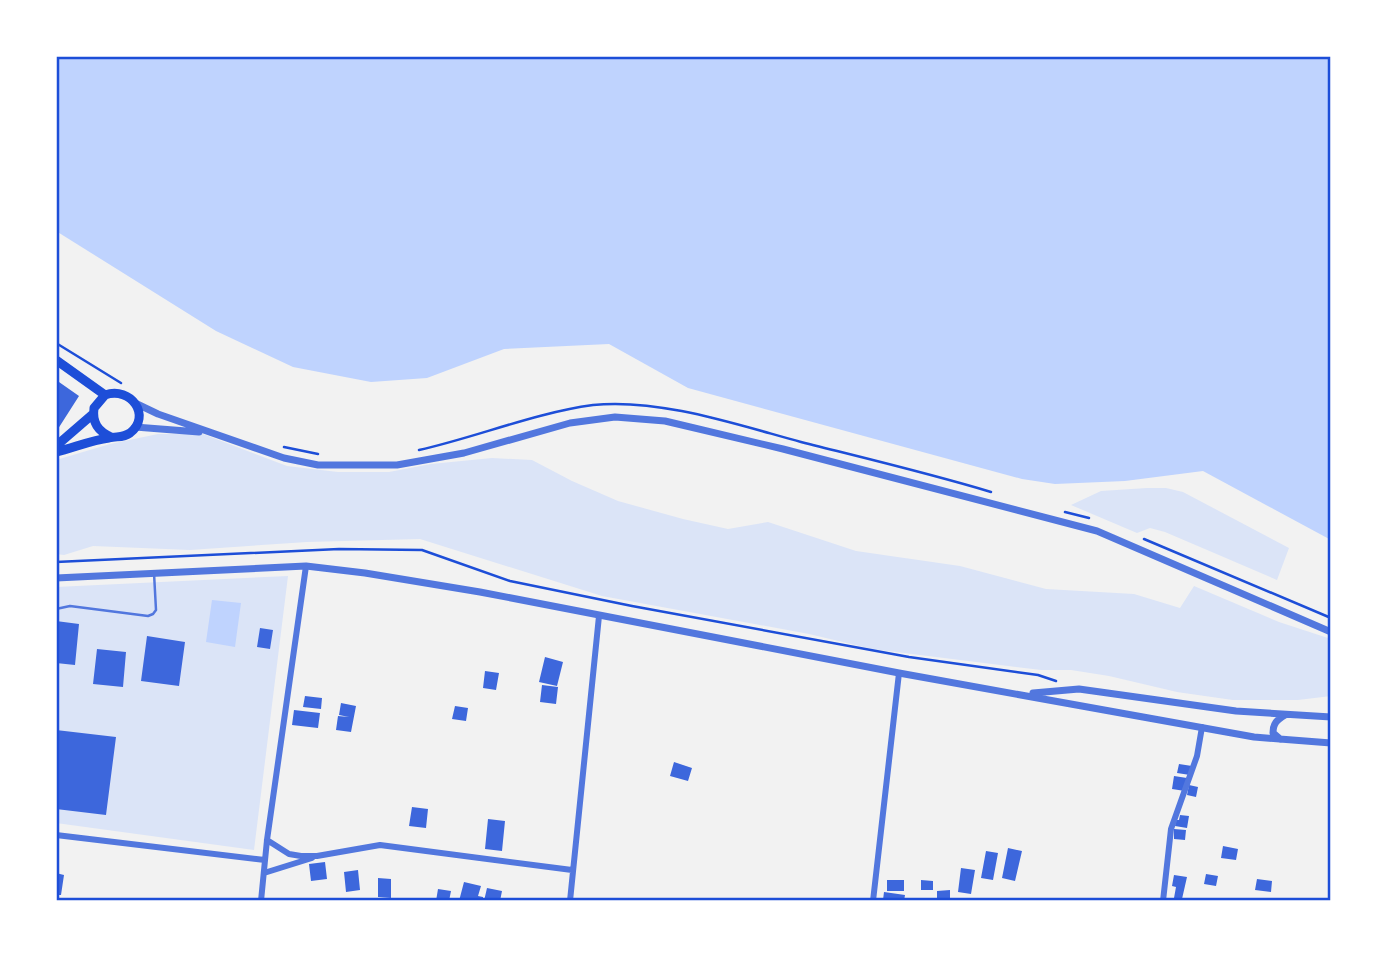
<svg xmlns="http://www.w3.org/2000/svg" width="1387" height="957" viewBox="0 0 1387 957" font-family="Signika,sans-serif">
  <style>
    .green { fill: #dbe4f7 }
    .water { fill: #bfd3fe }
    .building { fill: #3d67dc }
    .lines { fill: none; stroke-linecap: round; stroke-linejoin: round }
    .path { stroke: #1d4ed8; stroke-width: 2.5 }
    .service { stroke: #5277de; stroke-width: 2.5 }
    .minor { stroke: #5277de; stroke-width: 6 }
    .tertiary { stroke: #5277de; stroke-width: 7 }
    .secondary { stroke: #1d4ed8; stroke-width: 9 }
    .neatline { fill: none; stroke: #1d4ed8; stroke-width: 2.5 }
  </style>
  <rect width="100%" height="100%" fill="#f2f2f2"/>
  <path class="green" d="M158,434H203L287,466L338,472H389L431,464L492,458L532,460L572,481L618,501L683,519L728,529L768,522L856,551L960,566L1046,589L1134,594L1180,608L1194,586L1279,622L1331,639V696L1298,700H1233L1177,692L1109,676L1071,670H1041L872,649L809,634L602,596L420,539L307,542L190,550L93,546L64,555L56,554V460L110,444Z
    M1147,488H1166L1183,492L1289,548L1277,580L1165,532L1150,528L1137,533L1071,505L1101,491Z
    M288,576L254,850L56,823V587Z"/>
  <path class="water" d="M56,56H1331V540L1203,471L1125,481L1055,484L1022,479L688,388L609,344L504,349L427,378L371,382L293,367L216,331L56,231Z
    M212,600L241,603L235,647L206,642Z"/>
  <path class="building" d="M59,382L79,396L56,432V387Z
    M56,621L79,624L75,665L56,663Z
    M260,628L273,630L270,649L257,647Z
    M147,636L185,642L179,686L141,681Z
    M97,649L126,652L123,687L93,684Z
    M545,657L563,662L557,686L539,682Z
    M485,671L499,673L496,690L483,688Z
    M542,685L558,687L556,704L540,702Z
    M305,696L322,698L321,709L303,707Z
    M341,703L356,706L351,732L336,730L338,716L349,717L339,715Z
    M455,706L468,708L466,721L452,719Z
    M294,710L320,713L318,728L292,725Z
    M56,730L116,737L106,815L56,809Z
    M674,762L692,768L688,781L670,776Z
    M1179,764L1192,766L1190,775L1177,773Z
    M1174,776L1187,778L1185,791L1172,789Z
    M1189,785L1198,787L1196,797L1187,795Z
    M412,807L428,809L426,828L409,826Z
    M1180,815L1189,816L1187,828L1175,826L1176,820H1179Z
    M488,819L505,821L502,851L485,849Z
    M1174,829L1186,830L1185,840L1174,839Z
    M1223,846L1238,849L1236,860L1221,858Z
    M1008,848L1022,851L1015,881L1002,878Z
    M986,851L998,853L993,880L981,878Z
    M325,862L327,879L311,881L309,864Z
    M961,868L975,870L971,894L958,892Z
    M358,870L360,890L346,892L344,872Z
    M56,873L64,875L61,895H56Z
    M1206,874L1218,876L1216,886L1204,884Z
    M1174,875L1187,877L1182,899L1174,898L1176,887L1172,886Z
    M378,878L391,879V898L378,897Z
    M1257,879L1272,881L1271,892L1255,890Z
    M887,880H904V891H887Z
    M921,880L933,881V890H921Z
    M464,882L481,886L478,896L483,897V901H459Z
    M487,888L502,891L500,901H484Z
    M438,889L451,891L449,901H436Z
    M950,890V901H937V891Z
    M884,892L905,895L904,901L883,900Z"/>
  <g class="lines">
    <path class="path" d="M56,343L121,383
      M284,447L318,454
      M419,450C477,437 534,413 593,405C659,398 738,425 801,442C864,458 928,473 991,492
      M1065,512L1089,518
      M1144,539L1331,618
      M56,562L339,549L422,550L510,581L632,606L909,657L1038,675L1056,681"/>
    <path class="service" d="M56,609L70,606L148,616L153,614L156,610L154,573"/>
    <path class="minor" d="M56,835L265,860
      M267,840L289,854L301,856H317L380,845L572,870
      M264,873L312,858
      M261,901L267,840L306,566
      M570,901L599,616
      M873,901L899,673
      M984,901H1012
      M1163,901L1171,829L1197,756L1202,727"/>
    <path class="tertiary" d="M135,403L158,414L284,458L318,465H397L464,453L570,423L615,417L665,421L783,449L1097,531L1331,632
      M135,427L199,432
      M56,578L306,566L365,573L480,592L899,673L1254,737L1331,743
      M1033,693L1079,689L1236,711L1331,717
      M1280,739L1273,733C1273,723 1277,720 1285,715"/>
    <path class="secondary" d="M56,360L105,395
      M56,446L93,414
      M56,452C73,448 92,440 109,438C117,436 123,438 130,433C152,416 131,386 105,395L94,408C92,423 98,431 111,437"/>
  </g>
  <rect width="1387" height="957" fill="none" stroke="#ffffff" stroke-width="116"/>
  <rect x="58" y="58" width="1271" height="841" class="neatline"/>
</svg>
